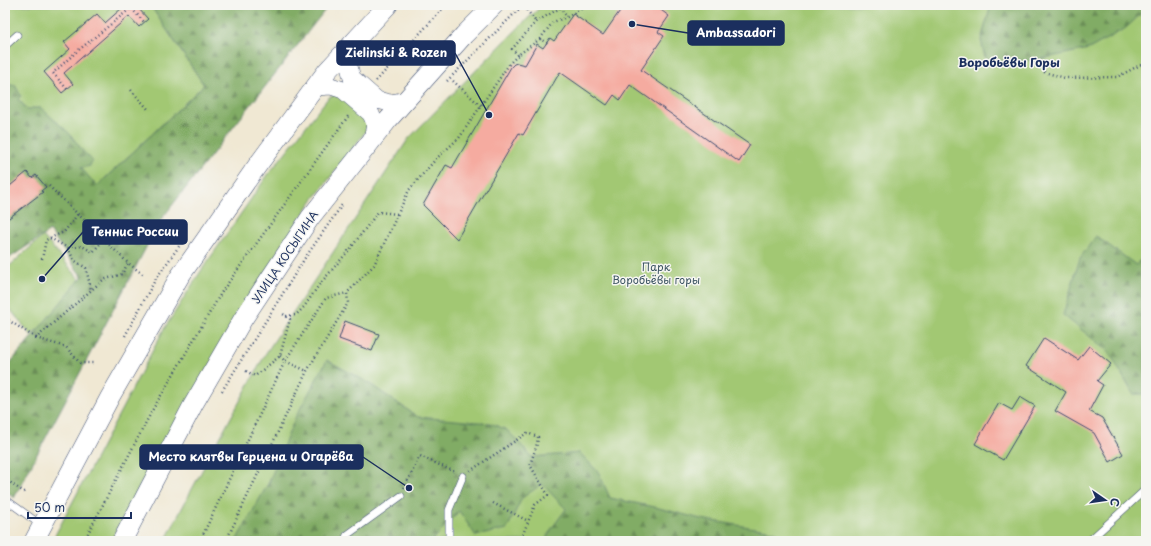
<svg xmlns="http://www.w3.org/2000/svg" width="1151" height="546" viewBox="0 0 1151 546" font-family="'Playpen Sans',sans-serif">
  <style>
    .green { fill: #a2c873; stroke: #5e7c68 }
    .forest { fill: url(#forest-firs); stroke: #4e6e62 }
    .building { fill: #f5aba0 }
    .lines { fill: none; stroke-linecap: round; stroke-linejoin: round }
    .service-casing { stroke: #3b4b70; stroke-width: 8 }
    .tertiary-casing { stroke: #3b4b70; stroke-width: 18 }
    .secondary-casing { stroke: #3b4b70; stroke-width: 20 }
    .path { stroke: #3b4b70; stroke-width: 2.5; stroke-dasharray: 1 3; stroke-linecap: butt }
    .service { stroke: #fff; stroke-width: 7 }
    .tertiary { stroke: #fff; stroke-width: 17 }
    .secondary { stroke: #fff; stroke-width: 19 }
    .labels { text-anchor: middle; stroke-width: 3; stroke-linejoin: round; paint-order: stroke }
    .street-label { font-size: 11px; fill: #1b2f5e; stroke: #f6f6f2 }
    .park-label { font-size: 11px; fill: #3d5563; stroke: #f6f6f2 }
    .neighbourhood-label { font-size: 12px; font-weight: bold; fill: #1b2f5e; stroke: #f6f6f2 }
    .leader { fill: none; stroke: #1b2f5e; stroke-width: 1.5 }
    .callout-dot { fill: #1b2f5e; stroke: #f6f6f2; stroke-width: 1.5 }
    .callout { fill: #1b2f5e; stroke: #1b2f5e; stroke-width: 1.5 }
    .callout-label { font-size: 12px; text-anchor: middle; font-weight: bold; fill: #fff }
  </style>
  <defs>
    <pattern id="forest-firs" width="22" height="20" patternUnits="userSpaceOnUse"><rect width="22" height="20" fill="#81ac65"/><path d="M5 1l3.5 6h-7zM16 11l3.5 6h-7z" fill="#698c56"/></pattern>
  </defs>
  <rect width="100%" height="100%" fill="#f6f6f2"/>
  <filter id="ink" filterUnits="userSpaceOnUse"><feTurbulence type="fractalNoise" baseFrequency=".025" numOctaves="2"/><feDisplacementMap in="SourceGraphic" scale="8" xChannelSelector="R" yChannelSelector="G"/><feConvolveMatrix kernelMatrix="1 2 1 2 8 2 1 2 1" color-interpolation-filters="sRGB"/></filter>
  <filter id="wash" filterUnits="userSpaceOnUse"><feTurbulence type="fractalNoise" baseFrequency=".012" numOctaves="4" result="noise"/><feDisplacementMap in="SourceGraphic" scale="16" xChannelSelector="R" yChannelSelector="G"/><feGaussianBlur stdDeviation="0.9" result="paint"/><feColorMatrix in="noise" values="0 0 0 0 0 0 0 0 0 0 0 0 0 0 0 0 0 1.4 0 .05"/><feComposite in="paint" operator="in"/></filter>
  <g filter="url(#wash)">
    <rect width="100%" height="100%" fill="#f0e8d3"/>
    <path class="green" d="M5,5H150L204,85L97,186L5,85Z
      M543,5H1146V541H165L192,489L266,353L409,138L525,21Z
      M338,94L373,122L309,205L158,452L111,541H52L164,329L201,271L267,176L328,98L334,95Z
      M43,236L87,288L31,335L5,303V270Z"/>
    <path class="forest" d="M150,5H329L160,221L14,498L5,490V369L82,277L50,231L5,261V85H15L21,96L18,99L28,110L32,108H41L69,133L83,151L92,160L90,166L81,168L97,186L204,85Z
      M991,5H1146V9L1126,28L1089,49L1036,60L986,62L981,40Z
      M1096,236L1136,265L1146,254V394H1133L1109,352L1063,315L1080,258Z
      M327,360L367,382L418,417L490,423L507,430L523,447L531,457L580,453L599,473L610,498L655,507L701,519L773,531L792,541H545L552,528L566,509L542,484L522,498L507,529L476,536L459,511L432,541H236L269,482L295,418Z"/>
    <g id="blocks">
      <path class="building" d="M120,5H142L138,8L148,19L139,27L129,16L64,73L73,84L62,93L44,72L70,49L64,42L97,14L105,23L122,8Z
        M624,5H654L669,16L658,32L664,36L641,70L750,145L739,162L630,85L620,100L614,95L607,105L560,72L523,135L519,133L457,239L423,205L446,165L452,168L511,67L514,64L517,63L525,65L537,44L543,48L550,38L554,41L573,14L603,35Z
        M27,172L32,178L36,175L46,187L41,191L43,192L5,221V190Z
        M345,321L379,334L372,351L339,339Z
        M1044,338L1078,360L1089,346L1111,364L1097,381L1103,385L1089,411L1102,418L1123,454L1110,462L1094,433L1055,411L1066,392L1026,366Z
        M1020,397L1035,406L1003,460L975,444L999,403L1012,410Z"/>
    </g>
  </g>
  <g filter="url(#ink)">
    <use href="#blocks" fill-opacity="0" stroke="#3b4b70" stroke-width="1"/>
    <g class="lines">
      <defs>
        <path id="service" d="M5,46L17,35
          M5,499L41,525
          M344,541L347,535L401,496
          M449,541V510L463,476
          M1089,541L1146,489"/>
        <path id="tertiary" d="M353,43L347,59L352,78L377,100L390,103L407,100
          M315,87L331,86L343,90L371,114L375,124L372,140"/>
        <path id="secondary" d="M34,541L110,397L180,276L257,166L327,71L388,5
          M122,541L193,405L243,319L310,218L388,120L464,35L494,5"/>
      </defs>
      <use href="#service" class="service-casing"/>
      <use href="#tertiary" class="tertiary-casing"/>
      <use href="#secondary" class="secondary-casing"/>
      <path class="path" d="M527,10L536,22
        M540,39L553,22L567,17L588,5
        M518,55L512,49L536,22L560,8L567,17
        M1044,72L1065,78L1117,77L1146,62
        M376,81L446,5
        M447,81L523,5
        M453,81L481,106
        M67,89L53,73L75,53L131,8L144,22
        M131,90L148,109
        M49,186L128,263L144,275
        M50,238L64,232L78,214
        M68,248L82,246L93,252L104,239
        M42,259L46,240L50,238L68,248L74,260L86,268L91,290
        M286,316L296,315L304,307L319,285L350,249L378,212L398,214
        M5,318L36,338L103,280L122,274L128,263
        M125,336L155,280L187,235
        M36,338L66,347L80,363H94
        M280,356L285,361L307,371
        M246,371L255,376L280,356L290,319L283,314
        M222,391L305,258L342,205
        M244,448L260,470
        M470,471L527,433L538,437C537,447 533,455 530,465L548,495L535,505L520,541
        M5,477L13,485L26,493
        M404,488L420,456L455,472
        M493,503L528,521
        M84,541L153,409L223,290L349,115
        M200,541L285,361L326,298L347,293
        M226,541L307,371L348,303L347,293L374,265L409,190L436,159L459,138L510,63L518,55L540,39L547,43"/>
      <use href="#service" class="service"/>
      <use href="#tertiary" class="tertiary"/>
      <use href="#secondary" class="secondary"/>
    </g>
  </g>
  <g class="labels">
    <g class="street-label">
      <text transform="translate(285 257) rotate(-56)" y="4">УЛИЦА КОСЫГИНА</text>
    </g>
    <g class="park-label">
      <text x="656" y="271">Парк<tspan x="656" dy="13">Воробьёвы горы</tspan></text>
    </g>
    <g class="neighbourhood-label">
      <text x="1009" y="67">Воробьёвы Горы</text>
    </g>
  </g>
  <path class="leader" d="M632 24L688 33M489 115L455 53M42 279L83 232M409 488L363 457"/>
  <g class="callout-dot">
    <circle cx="632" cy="24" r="4"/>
    <circle cx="489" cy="115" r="4"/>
    <circle cx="42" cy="279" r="4"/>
    <circle cx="409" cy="488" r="4"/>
  </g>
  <g class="callout">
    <rect x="688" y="21" width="96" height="24" rx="4"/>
    <rect x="337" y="41" width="118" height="24" rx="4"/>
    <rect x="83" y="220" width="104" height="24" rx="4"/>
    <rect x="140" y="445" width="223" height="24" rx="4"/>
  </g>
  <g class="callout-label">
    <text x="736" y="37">Ambassadori</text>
    <text x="396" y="57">Zielinski &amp; Rozen</text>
    <text x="135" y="236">Теннис России</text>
    <text x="251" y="461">Место клятвы Герцена и Огарёва</text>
  </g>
  <rect width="1151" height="546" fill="none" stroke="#f6f6f2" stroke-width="20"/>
  <g transform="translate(1105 500) rotate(103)" stroke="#f6f6f2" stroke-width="3" paint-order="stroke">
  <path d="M0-3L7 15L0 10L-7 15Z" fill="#1b2f5e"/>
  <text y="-6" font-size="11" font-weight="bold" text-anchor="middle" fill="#1b2f5e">С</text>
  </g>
  <path d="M28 512v6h103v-6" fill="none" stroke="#1b2f5e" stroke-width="2"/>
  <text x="34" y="512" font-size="12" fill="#1b2f5e" stroke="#f6f6f2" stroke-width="3" paint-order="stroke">50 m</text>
</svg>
